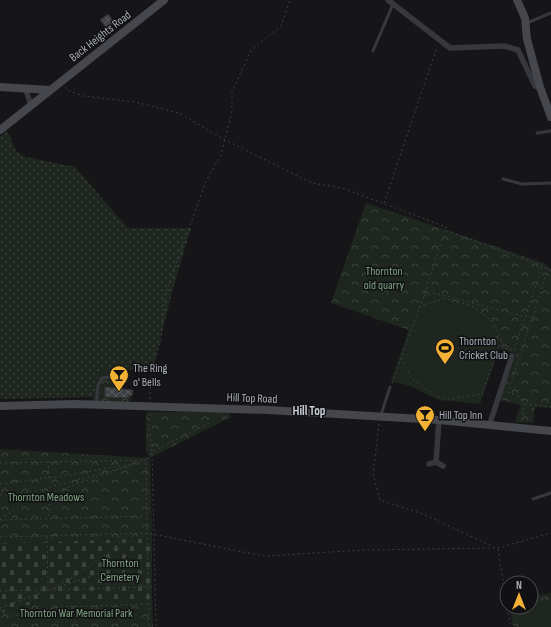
<svg xmlns="http://www.w3.org/2000/svg" width="551" height="627" viewBox="0 0 551 627" font-family="'Sofia Sans Condensed',sans-serif">
  <style>
    .grass { fill: url(#grass-dots) }
    .forest { fill: url(#forest-crowns) }
    .cemetery { fill: url(#cemetery-stones) }
    .pitch { fill: #1e261f }
    .building { fill: url(#building-cross-hatch); stroke: #303034 }
    .lines { fill: none; stroke-linecap: round; stroke-linejoin: round }
    .path { stroke: #3d3f44; stroke-width: 1; stroke-dasharray: 2 3; stroke-linecap: butt }
    .lane { stroke: #37383d; stroke-width: 3 }
    .street { stroke: #37383d; stroke-width: 5.5 }
    .secondary { stroke: #45474d; stroke-width: 8 }
    .labels { text-anchor: middle; stroke-width: 3; stroke-linejoin: round; paint-order: stroke }
    .street-label { font-size: 12px; fill: #a8adb8; stroke: #111113 }
    .park-label { font-size: 12px; fill: #7fa381; stroke: #111113 }
    .poi-label { font-size: 12px; fill: #a8adb8; stroke: #111113; text-anchor: start }
    .neighbourhood-label { font-size: 13px; font-weight: bold; fill: #c9ccd4; stroke: #111113 }
  </style>
  <defs>
    <pattern id="grass-dots" width="8" height="8" patternUnits="userSpaceOnUse"><rect width="8" height="8" fill="#1e261f"/><path d="M2 2h.1M6 6h.1" fill="none" stroke="#3c433d" stroke-width="1.8" stroke-linecap="round"/></pattern>
    <pattern id="forest-crowns" width="20" height="18" patternUnits="userSpaceOnUse"><rect width="20" height="18" fill="#1e261f"/><path d="M2 6a3 3 0 1 1 6 0M12 15a3 3 0 1 1 6 0" fill="none" stroke="#3c433d"/></pattern>
    <pattern id="cemetery-stones" width="16" height="16" patternUnits="userSpaceOnUse"><rect width="16" height="16" fill="#1e261f"/><path d="M2 7V4a2 2 0 0 1 4 0v3zM10 15v-3a2 2 0 0 1 4 0v3z" fill="#3c433d"/></pattern>
    <pattern id="building-cross-hatch" width="8" height="8" patternUnits="userSpaceOnUse"><rect width="8" height="8" fill="#404145"/><path d="M0 0l8 8M0 8l8-8" fill="none" stroke="#595a5e"/></pattern>
  </defs>
  <rect width="100%" height="100%" fill="#161618"/>
  <path class="grass" d="M7,131L17,152L26,157L75,167L128,228H191L173,289L152,371L101,368L93,397L0,399V137Z"/>
  <path class="forest" d="M366,203L544,263L551,269V408L535,407L533,423L515,422L520,405L500,400L516,354L499,349L498,342L417,306L409,330L331,303Z
    M120,367V389L133,390L130,403L92,401L101,368Z
    M146,412H228L231,417L150,458L152,538L0,544V449L150,458L146,451Z
    M551,593V627H513L510,607H531V596Z
    M49,599L152,600L153,627H0V613Z"/>
  <path class="cemetery" d="M152,538V600L49,599L0,613V544Z"/>
  <path class="pitch" d="M434,300C465,302 495,316 499,349L480,404L438,400L410,386L391,381L417,306Z
    M551,602V627H521L518,608L531,607V605Z"/>
  <path class="building" d="M108,14L114,22L107,28L100,20Z
    M105,387L133,390L132,396L129,395V398L105,397Z"/>
  <g class="lines">
    <path class="path" d="M65,87L69,91L83,96L135,102L179,113L225,140L312,183L342,188L446,227L445,230L543,266L551,271
      M384,203L437,47
      M424,295L426,296L434,293L531,318
      M419,307L443,299L452,300L472,306L493,322L505,348L514,350L542,267
      M401,358L412,379L438,397L449,399L482,394L501,341
      M392,383L424,295L445,231
      M150,399L151,372L161,340L165,295L206,181L221,155L232,110V92L251,50L281,26L290,0
      M525,404L551,407
      M150,414L149,430L152,452L156,627
      M522,420C525,403 526,398 508,392L548,269
      M379,424L373,474L380,500L423,514L494,547
      M48,461L49,478
      M0,463L146,460
      M0,484L70,475L136,463
      M49,494V519
      M0,495L32,492L132,465
      M0,519L33,499L146,460L152,452L209,423V415
      M0,520L145,516
      M47,536L48,590
      M0,537L147,533L264,556L364,550L498,548L551,533
      M498,549L507,606
      M149,587H155
      M53,588C78,575 99,561 120,542V534
      M148,588L149,627
      M50,590L100,573L148,587L146,461
      M53,590L145,587
      M0,591L49,590
      M531,602L551,598
      M0,608L49,590
      M507,608L511,627
      M0,609L7,617L58,607L148,604"/>
    <path class="lane" d="M527,23L551,13
      M373,51L393,4
      M537,133L551,131
      M503,179L522,184L551,183
      M96,405L98,385L102,378L110,377
      M381,415L390,387
      M533,499L551,493"/>
    <path class="street" d="M388,0L450,48L504,46L518,50L535,86L540,87
      M26,90L31,106
      M490,423L512,356
      M436,462L443,466
      M429,464L436,462L439,420"/>
    <path class="secondary" d="M517,0L525,18L527,39L540,87L551,117
      M0,87L50,90
      M0,130L164,0
      M0,406L74,404L268,410L439,420L551,431"/>
  </g>
  <defs>
    <symbol id="stadium-pin" viewBox="-11 -11 22 30"><path d="M0 17L-7.5 6A9.5 9.5 0 1 1 7.5 6Z" fill="#f2b134" stroke="#111113"/><path d="M0-5a6.5 5 0 1 0 0 10a6.5 5 0 1 0 0-10ZM-3.5-1.8h7v3.6h-7Z" fill="#111"/></symbol>
    <symbol id="bar-pin" viewBox="-11 -11 22 30"><path d="M0 17L-7.5 6A9.5 9.5 0 1 1 7.5 6Z" fill="#f2b134" stroke="#111113"/><path d="M-6-5H6L.8 .8V4.5H3.5V6h-7V4.5H-.8V.8Z" fill="#111"/></symbol>
  </defs>
  <g fill-rule="evenodd">
    <use href="#stadium-pin" x="434" y="337" width="22" height="30"/>
    <use href="#bar-pin" x="108" y="364" width="22" height="30"/>
    <use href="#bar-pin" x="414" y="404" width="22" height="30"/>
  </g>
  <g class="labels">
    <g class="street-label">
      <text transform="translate(100 36) rotate(-38)" y="4">Back Heights Road</text>
      <text transform="translate(252 398) rotate(2)" y="4">Hill Top Road</text>
    </g>
    <g class="park-label">
      <text x="384" y="275">Thornton<tspan x="384" dy="14">old quarry</tspan></text>
      <text x="46" y="501">Thornton Meadows</text>
      <text x="120" y="567">Thornton<tspan x="120" dy="14">Cemetery</tspan></text>
      <text x="76" y="617">Thornton War Memorial Park</text>
    </g>
    <g class="poi-label">
      <text x="459" y="345">Thornton<tspan x="459" dy="14">Cricket Club</tspan></text>
      <text x="133" y="372">The Ring<tspan x="133" dy="14">o' Bells</tspan></text>
      <text x="439" y="419">Hill Top Inn</text>
    </g>
    <g class="neighbourhood-label">
      <text x="309" y="415">Hill Top</text>
    </g>
  </g>
  <g transform="translate(519 595)"><circle r="19" fill="#111113" stroke="#4d4f55"/>
  <path d="M0-3L7 15L0 10L-7 15Z" fill="#f2b134"/>
  <text y="-6" font-size="11" font-weight="bold" text-anchor="middle" fill="#a8adb8">N</text>
  </g>
</svg>
